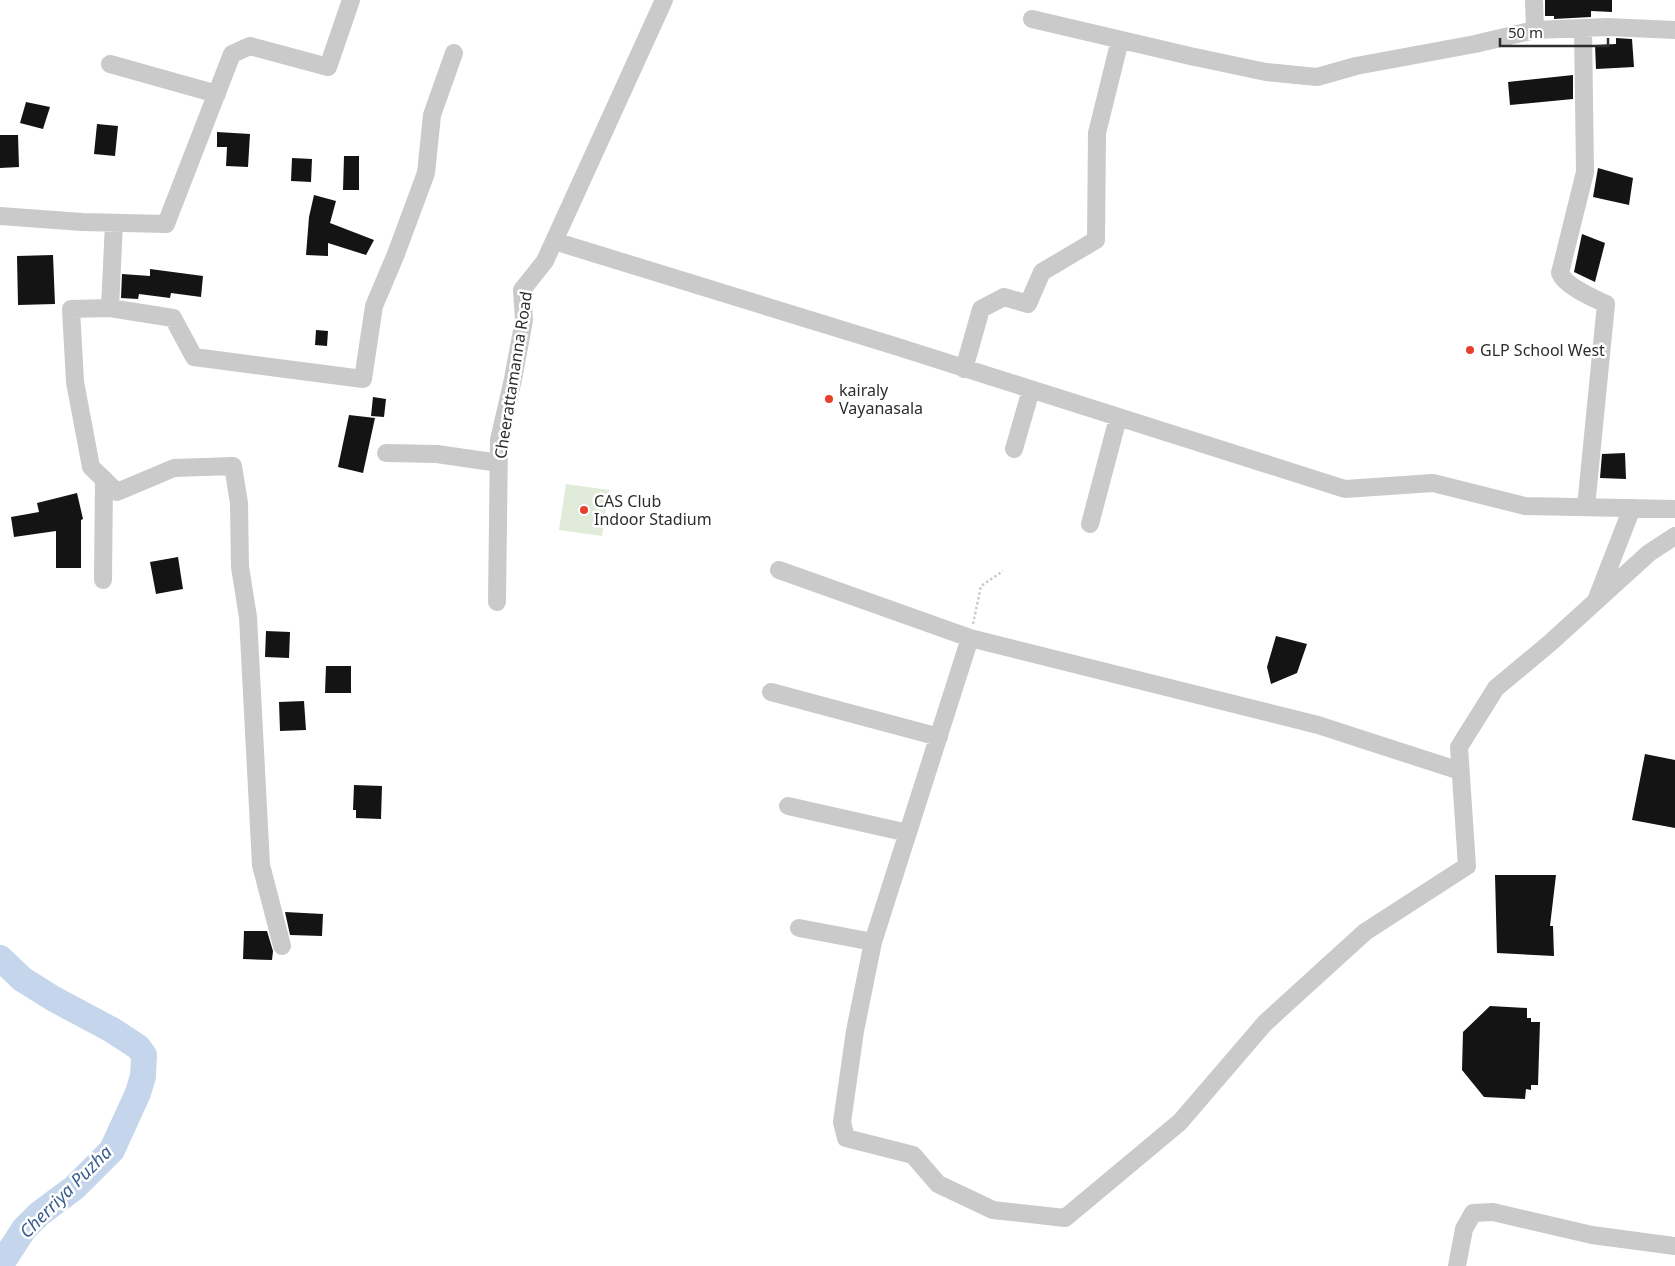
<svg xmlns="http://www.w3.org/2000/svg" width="1675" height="1266" viewBox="0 0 1675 1266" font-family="'Noto Sans',sans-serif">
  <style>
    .green { fill: #e0ebd9 }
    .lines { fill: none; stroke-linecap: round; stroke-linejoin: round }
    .river { stroke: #c5d5eb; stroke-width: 26 }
    .building { fill: #141414 }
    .path { stroke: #cacaca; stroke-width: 2.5; stroke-dasharray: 2.5 2.5; stroke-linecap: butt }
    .street { stroke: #cacaca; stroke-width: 18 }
    .poi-dot { fill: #e7402b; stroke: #fff; stroke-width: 2 }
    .labels { text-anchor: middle; stroke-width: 5; stroke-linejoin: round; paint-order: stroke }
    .poi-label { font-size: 16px; fill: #2d2d2d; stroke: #fff; text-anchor: start }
    .street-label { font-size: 16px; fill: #2d2d2d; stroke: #fff }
    .water-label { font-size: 18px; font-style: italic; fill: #3a5f8f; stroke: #fff }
  </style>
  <rect width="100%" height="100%" fill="#fff"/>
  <path class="green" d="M566,484L609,490L602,536L559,530Z"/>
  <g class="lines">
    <path class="river" d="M0,958L22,979L54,999L112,1030L138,1047L144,1055L143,1076L138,1093L112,1150L74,1188L39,1214L24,1229L0,1266"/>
  </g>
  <path class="building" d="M1545,0H1612V12L1591,11V17L1554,19V16H1545Z
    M1616,38L1632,39L1634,67L1596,69L1595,45L1616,44Z
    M1573,75V99L1510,105L1508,82Z
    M26,102L50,107L43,129L20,123Z
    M97,124L118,126L115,156L94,154Z
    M217,132L250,134L248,167L226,166L227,147H217Z
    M0,135H18L19,167L0,168Z
    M344,156H359V190H343Z
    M292,158L312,159L311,182L291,181Z
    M1598,168L1633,178L1629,205L1593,197Z
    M314,195L336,201L330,223L374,240L366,255L328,243V256L306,255L309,217Z
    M1582,234L1605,243L1595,282L1574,272Z
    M53,255L55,304L18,305L17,256Z
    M150,269L203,276L201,297L171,293L170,298L139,294L138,299L121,298L122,274L150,276Z
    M316,330L328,331L327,346L315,345Z
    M373,397L386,399L384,417L371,416Z
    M349,415L375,418L363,473L338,467Z
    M1625,453L1626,479L1600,478L1602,454Z
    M77,493L83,519L81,520V568H56V531L14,537L11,517L39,512L37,503Z
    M178,557L183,589L156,594L150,562Z
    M266,631L290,632L289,658L265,657Z
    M1276,636L1307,644L1297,673L1271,684L1267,667Z
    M326,666H351V693H325Z
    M304,701L306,730L280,731L279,702Z
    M1645,754L1675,760V828L1632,820Z
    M354,785L382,786L381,819L356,818V810H353Z
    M1495,875H1556L1550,926H1553L1554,956L1497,953Z
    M285,912L323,914L322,936L290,935Z
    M244,931H267L273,951L272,960L243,959Z
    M1490,1006L1527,1008V1018H1531V1022H1540L1538,1085H1531V1090L1526,1089L1525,1099L1484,1097L1462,1070L1463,1032Z"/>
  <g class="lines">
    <path class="path" d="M973,624L981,586L1003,571"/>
    <path class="street" d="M1534,0L1535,30L1607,27L1675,30
      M1032,19L1190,56L1266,72L1317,77L1356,66L1475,44L1535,30
      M1583,28L1585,172L1560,273C1565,286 1593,298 1606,304L1586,507
      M110,64L217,94
      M0,216L82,222L166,224L232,54L250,46L328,67L351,0
      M114,223L110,308L71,309L75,382L91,467L117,492L174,468L233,466L239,503L240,567L248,617L261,865L282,946
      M554,241L895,346L1345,489L1433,483L1525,506L1675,509
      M110,308L173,318L194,357L363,379L374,306L396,254L426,173L432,115L454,53
      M964,369L981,309L1004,297L1028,304L1042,272L1096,240L1097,133L1120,40
      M1014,449L1031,390
      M386,453L437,454L499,463
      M1090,524L1118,418
      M779,570L970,638
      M103,580L104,479
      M1597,598L1632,508
      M497,602L499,440L513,379L524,320L522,290L545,261L664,0
      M771,692L939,737
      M788,806L908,833
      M799,928L873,942L970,638L1318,725L1460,771
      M873,942L855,1031L842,1122L846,1138L913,1155L938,1184L993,1210L1065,1218L1180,1122L1265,1023L1365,932L1467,866L1459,747L1496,688L1550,643L1649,553L1675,536
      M1457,1266L1464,1229L1473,1213L1493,1212L1592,1235L1675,1246"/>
  </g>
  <g class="poi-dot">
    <circle cx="1470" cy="350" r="5"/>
    <circle cx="829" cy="399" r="5"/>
    <circle cx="584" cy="510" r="5"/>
  </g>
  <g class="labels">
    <g class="poi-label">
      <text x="1480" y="356">GLP School West</text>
      <text x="839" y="396">kairaly<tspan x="839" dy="18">Vayanasala</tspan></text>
      <text x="594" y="507">CAS Club<tspan x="594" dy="18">Indoor Stadium</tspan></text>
    </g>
    <g class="street-label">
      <text transform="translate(513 375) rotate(-81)" y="6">Cheerattamanna Road</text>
    </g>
    <g class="water-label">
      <text transform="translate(66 1192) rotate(-45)" y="6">Cherriya Puzha</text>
    </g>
  </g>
  <path d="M1500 38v8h108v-8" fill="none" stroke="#2d2d2d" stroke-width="2.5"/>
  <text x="1508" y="38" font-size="15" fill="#2d2d2d" stroke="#ffffff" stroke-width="4" paint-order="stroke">50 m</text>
</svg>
